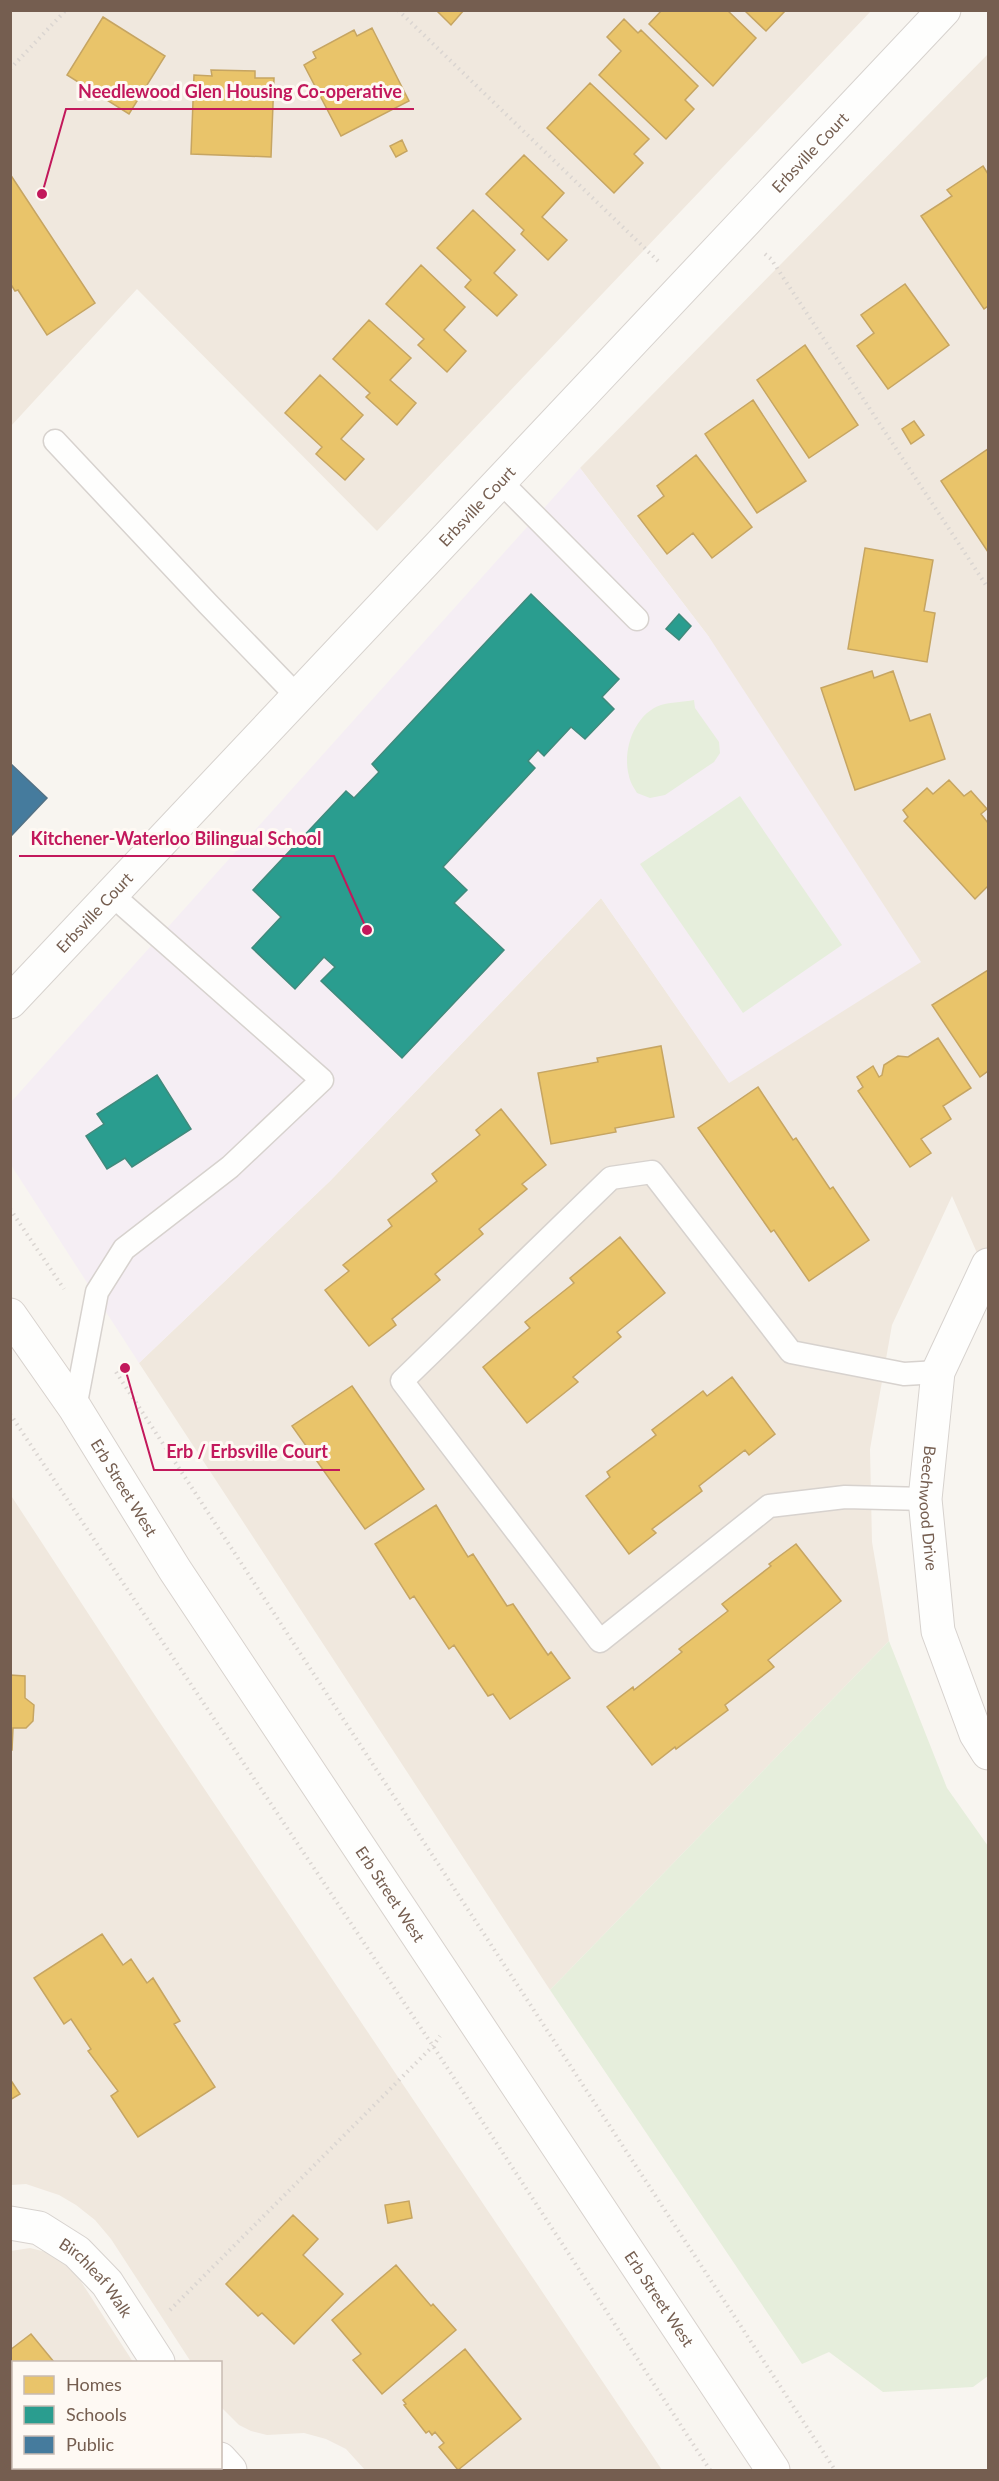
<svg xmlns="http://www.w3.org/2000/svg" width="999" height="2481" viewBox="0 0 999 2481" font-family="Lato,sans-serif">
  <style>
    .residential { fill: #f0e8de }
    .education { fill: #f5eef4 }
    .green { fill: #e6eedc }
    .homes { fill: #e9c46a; stroke: #c6a562; stroke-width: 1.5 }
    .schools { fill: #2a9d8f; stroke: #408a7c; stroke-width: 1.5 }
    .public { fill: #457b9d; stroke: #537286; stroke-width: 1.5 }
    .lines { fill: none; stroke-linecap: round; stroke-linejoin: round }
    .service-casing { stroke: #d7d2ce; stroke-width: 25 }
    .minor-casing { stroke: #d7d2ce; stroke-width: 35 }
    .secondary-casing { stroke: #d8d2cd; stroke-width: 35 }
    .path { stroke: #dad5d1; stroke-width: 4; stroke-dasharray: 1.5 4.5; stroke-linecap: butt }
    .service { stroke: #fefefd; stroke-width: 22 }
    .minor { stroke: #fefefd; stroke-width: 33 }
    .secondary { stroke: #fefefd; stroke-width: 33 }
    .labels { text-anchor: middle; stroke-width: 6; stroke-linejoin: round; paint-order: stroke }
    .street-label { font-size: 16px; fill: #755e50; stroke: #fef9f3 }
    .leader { fill: none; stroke: #c2185b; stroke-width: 2 }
    .callout-dot { fill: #c2185b; stroke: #fef9f3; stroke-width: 2 }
    .callout-label { font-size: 18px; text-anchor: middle; font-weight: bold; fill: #c2185b; stroke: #fef9f3; stroke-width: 6; stroke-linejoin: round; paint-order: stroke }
  </style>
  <rect width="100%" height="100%" fill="#f8f5f0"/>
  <path class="residential" d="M11,11H871L377,531L137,289L11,426Z
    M988,54V1278L952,1196L892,1325L870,1449L872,1542L889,1641L550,1990L139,1363L330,1181L601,898L729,1082L709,637L580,468Z
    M10,1494L150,1708L662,2470H365L346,2449L326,2439L304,2433L267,2435L251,2431L239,2425L221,2407L220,2362H191L111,2239L95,2220L76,2205L59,2195L26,2184L11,2185Z
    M30,2248L50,2253L67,2265L80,2280L133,2362H14V2468H196L197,2470H11V2251Z"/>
  <path class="education" d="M580,468L709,637L921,962L729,1083L601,898L330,1181L139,1363L11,1165V1102Z"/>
  <path class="green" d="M694,700L695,708L719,742L720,753L714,762L665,795L650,798L637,793C634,788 630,782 629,776C622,751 634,714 661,705C671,702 683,702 694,700Z
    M740,796L842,945L743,1013L640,864Z
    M889,1641L947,1788L988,1846V2376L973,2387L883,2392L829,2352L802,2364L550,1990Z"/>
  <path class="homes" d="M436,10H464L451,25Z
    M662,10H727L756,38L713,86L649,24Z
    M744,10H786L766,31Z
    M103,17L165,56L129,114L67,75Z
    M624,19L638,33L641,30L698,86L685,100L694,109L666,139L599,75L621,51L607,37Z
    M372,28L409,101L341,136L304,65L316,58L313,52L354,30L357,36Z
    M211,70L255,71V78H274L271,157L191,154L194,75L212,76Z
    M590,83L649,139L634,154L643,163L614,193L547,128Z
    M402,140L407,151L396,157L390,146Z
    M524,155L564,193L542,217L567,240L548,260L521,234L524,230L486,194Z
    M983,166L988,174V306L984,309L921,216L952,196L947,190Z
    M10,174L95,303L47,335L18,290L15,291L10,283Z
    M473,210L515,250L494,273L517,295L497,316L465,287L471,280L437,248Z
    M421,265L465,307L444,330L466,351L447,372L418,345L424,339L386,304Z
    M905,284L949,345L888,389L857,346L874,333L861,315Z
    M369,320L411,358L390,380L416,403L397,425L366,397L370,393L333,359Z
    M805,345L858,425L809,458L757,380Z
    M320,375L363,415L341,439L364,459L345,480L316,454L322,447L285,413Z
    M753,400L806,481L757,513L705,434Z
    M914,421L924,435L911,444L902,429Z
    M988,449V552L941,481Z
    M696,455L752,527L712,558L693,533L667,554L638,516L664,496L657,486Z
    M865,548L933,560L924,611L935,613L927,662L848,649Z
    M872,671L874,678L893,671L910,721L930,714L945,759L855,790L821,688Z
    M949,780L964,796L971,791L987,809L981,814L988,823V886L975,899L904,821L908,817L903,810L927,788L933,794Z
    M988,970V1071L980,1077L932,1005Z
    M938,1038L971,1088L943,1106L951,1119L921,1139L931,1153L910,1167L858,1091L863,1087L857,1077L873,1066L879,1077L882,1075L884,1065L898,1056L908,1057Z
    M661,1046L674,1117L615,1128L616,1132L551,1144L538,1073L598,1062L597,1058Z
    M758,1087L793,1140L796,1138L830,1189L833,1187L869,1240L809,1281L774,1230L771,1232L698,1128Z
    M501,1109L546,1165L522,1184L527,1189L479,1229L483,1234L435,1274L440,1280L392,1319L396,1325L369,1346L325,1290L349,1271L343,1265L392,1226L388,1220L437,1181L432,1174L480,1135L476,1130Z
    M620,1237L665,1293L617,1332L621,1337L573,1377L578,1382L527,1423L483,1367L530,1328L525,1322L574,1283L570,1278Z
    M732,1377L775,1434L749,1455L745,1450L699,1486L702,1491L652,1529L656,1533L629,1554L586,1496L610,1477L607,1472L656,1435L652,1430L703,1391L707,1396Z
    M352,1386L424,1489L365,1529L292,1426Z
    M436,1505L468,1557L473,1554L507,1606L513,1604L548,1655L551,1652L570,1678L510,1719L493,1694L488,1696L454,1645L449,1649L414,1596L410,1599L375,1544Z
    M796,1544L841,1601L768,1660L774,1667L725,1705L728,1710L676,1749L675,1747L652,1765L607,1707L633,1687L634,1690L682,1652L679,1649L728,1611L722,1604L771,1566L769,1564Z
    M10,1675L25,1676V1698L34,1705L33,1721L26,1728H13L12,1750H10Z
    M102,1934L123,1965L131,1959L147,1983L153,1978L180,2021L174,2024L215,2087L138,2137L111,2096L118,2091L88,2051L91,2049L71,2019L64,2024L34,1978Z
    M10,2079L20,2094L10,2100Z
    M409,2201L412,2218L388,2223L385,2205Z
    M293,2215L318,2239L303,2255L343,2294L294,2344L262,2313L258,2316L226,2284Z
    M396,2265L431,2306L433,2304L456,2330L382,2394L353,2360L361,2354L332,2320Z
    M31,2334L54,2362H14V2428L10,2424V2350Z
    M465,2349L521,2419L458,2470L439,2447L444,2443L435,2432L432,2435L429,2431L426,2433L404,2405L406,2404L403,2400Z"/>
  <path class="schools" d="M531,594L619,679L602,697L614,709L585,739L571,727L544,756L538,750L528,761L535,768L443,867L467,890L454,903L504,950L402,1058L321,981L335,967L324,957L295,989L252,948L281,917L253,890L346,791L354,798L379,772L372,764Z
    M679,614L691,626L679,640L666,629Z
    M157,1075L191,1129L132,1167L125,1158L107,1169L86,1136L104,1124L97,1114Z"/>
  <path class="public" d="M10,763L47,798L10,837Z"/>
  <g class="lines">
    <defs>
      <path id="service" d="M55,441L208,604L297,696
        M500,481L637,619
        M75,1408L97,1292L124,1249L230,1167L322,1080L111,894
        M925,1499L845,1497L769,1506L600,1641L402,1381L611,1178L652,1172L791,1352L904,1374L938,1372"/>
      <g id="minor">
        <path id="s1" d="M10,1002L944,10"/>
        <path id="s2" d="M988,1265L938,1372L925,1499L938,1631L976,1734L988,1753"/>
        <path id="s3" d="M10,2223L39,2228L77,2252L107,2283L158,2362"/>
        <path d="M220,2459L230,2470"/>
      </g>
      <g id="secondary">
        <path id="s4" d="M10,1315L75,1408L175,1570L773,2470"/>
      </g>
    </defs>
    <use href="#service" class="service-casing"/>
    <use href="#minor" class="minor-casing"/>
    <use href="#secondary" class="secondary-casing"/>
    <path class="path" d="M398,10L658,261
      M10,69L66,10
      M765,254L771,259L988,588
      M10,1209L64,1289
      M116,1372L835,2470
      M10,1414L433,2046L710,2470
      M170,2310L433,2046L440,2036"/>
    <use href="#service" class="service"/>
    <use href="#minor" class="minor"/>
    <use href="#secondary" class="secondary"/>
  </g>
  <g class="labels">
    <g class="street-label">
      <text dy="6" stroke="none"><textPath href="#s1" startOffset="1167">Erbsville Court</textPath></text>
      <text dy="6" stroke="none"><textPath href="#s1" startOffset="681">Erbsville Court</textPath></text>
      <text dy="6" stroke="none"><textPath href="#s1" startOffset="123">Erbsville Court</textPath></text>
      <text dy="6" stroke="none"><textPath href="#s4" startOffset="207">Erb Street West</textPath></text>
      <text dy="6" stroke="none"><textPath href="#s2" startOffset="255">Beechwood Drive</textPath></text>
      <text dy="6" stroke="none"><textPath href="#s4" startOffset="693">Erb Street West</textPath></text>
      <text dy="6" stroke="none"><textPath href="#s3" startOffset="106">Birchleaf Walk</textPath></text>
      <text dy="6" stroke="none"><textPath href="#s4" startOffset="1179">Erb Street West</textPath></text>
    </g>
  </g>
  <path class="leader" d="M42 194L66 109H414M367 930L334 856H19M125 1368L154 1470H340"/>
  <g class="callout-dot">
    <circle cx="42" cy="194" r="6"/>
    <circle cx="367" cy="930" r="6"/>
    <circle cx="125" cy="1368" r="6"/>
  </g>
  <g class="callout-label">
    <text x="240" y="98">Needlewood Glen Housing Co-operative</text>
    <text x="176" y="845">Kitchener-Waterloo Bilingual School</text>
    <text x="247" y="1458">Erb / Erbsville Court</text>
  </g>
  <rect width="999" height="2481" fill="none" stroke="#755e50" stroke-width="24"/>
  <rect x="12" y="2361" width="210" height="108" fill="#fef9f3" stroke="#c7bbb2" stroke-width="1.5"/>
  <rect x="24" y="2376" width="30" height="18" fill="#e9c46a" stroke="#c7bbb2" stroke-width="1.5"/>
  <text x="66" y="2391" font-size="18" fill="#755e50">Homes</text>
  <rect x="24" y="2406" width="30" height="18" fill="#2a9d8f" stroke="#c7bbb2" stroke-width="1.5"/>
  <text x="66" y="2421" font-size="18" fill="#755e50">Schools</text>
  <rect x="24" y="2436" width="30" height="18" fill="#457b9d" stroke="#c7bbb2" stroke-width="1.5"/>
  <text x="66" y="2451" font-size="18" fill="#755e50">Public</text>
</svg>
